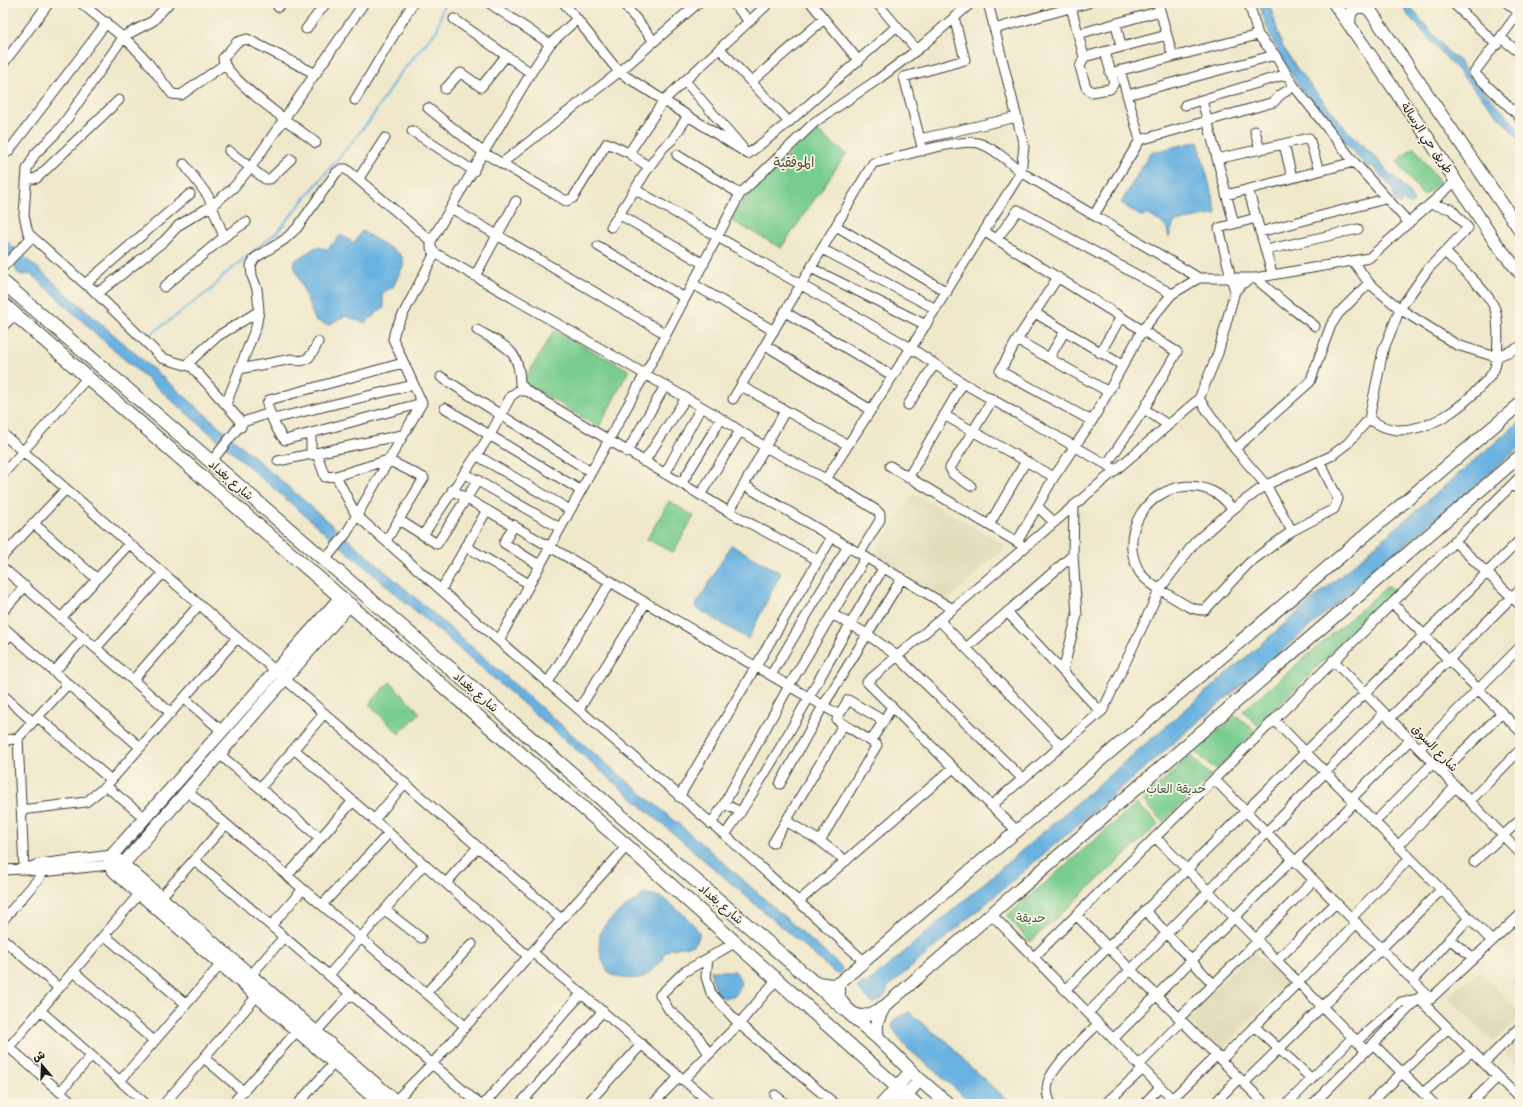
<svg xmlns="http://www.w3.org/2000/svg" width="1523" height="1107" viewBox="0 0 1523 1107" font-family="Mali,'Playpen Sans Arabic',sans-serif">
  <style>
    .built { fill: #e1dcba }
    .green { fill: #79cc8f; stroke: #4a7456 }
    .water { fill: #68b1e0; stroke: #42667e }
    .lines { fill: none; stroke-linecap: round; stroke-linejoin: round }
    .stream { stroke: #68b1e0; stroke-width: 2 }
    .minor-casing { stroke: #3c3b36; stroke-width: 11 }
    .major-casing { stroke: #3c3b36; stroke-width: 14 }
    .highway-casing { stroke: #3c3b36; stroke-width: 15 }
    .minor { stroke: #fff; stroke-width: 9 }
    .major { stroke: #fff; stroke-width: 12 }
    .highway { stroke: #fff; stroke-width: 13 }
    .labels { text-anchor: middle; stroke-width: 3.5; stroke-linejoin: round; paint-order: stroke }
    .street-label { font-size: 12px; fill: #1c1c1c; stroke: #fcf5e5 }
    .park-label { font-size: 12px; fill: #3d5a44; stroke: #fcf5e5 }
    .quarter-label { font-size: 14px; fill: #57493c; stroke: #fcf5e5 }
  </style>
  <rect width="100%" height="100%" fill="#fcf5e5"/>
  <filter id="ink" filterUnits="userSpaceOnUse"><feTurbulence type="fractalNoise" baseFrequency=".025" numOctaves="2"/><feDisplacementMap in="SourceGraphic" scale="8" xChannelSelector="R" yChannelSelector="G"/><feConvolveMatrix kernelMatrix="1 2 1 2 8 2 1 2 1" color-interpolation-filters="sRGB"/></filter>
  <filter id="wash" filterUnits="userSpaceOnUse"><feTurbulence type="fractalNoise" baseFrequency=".012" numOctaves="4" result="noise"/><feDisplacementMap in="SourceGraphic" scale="16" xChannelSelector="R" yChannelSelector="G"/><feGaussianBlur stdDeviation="0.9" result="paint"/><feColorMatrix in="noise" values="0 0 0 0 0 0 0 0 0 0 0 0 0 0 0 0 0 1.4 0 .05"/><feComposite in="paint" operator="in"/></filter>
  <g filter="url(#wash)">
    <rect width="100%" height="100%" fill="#efe8cb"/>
    <path class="built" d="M913,494L1005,544L1004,548L949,599L873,555Z
      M1253,951L1286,983L1219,1052L1186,1018Z
      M1479,971L1520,1012V1017L1494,1042L1447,997Z
      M1520,971V992L1509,982Z
      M1520,1037V1070L1504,1054Z"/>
    <path class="green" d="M814,129L846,154L781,248L731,220L744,199Z
      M1414,147L1440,182L1423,196L1397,161Z
      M554,331L629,370L599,427L523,382Z
      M669,501L694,516L673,553L647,539Z
      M1388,586L1394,590L1258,726L1243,711Z
      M390,682L420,713L399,734L369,704Z
      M1236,715L1255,731L1216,770L1194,751Z
      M1190,755L1211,776L1163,822L1143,801Z
      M1136,804L1159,824L1030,942L1007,916Z"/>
    <path class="water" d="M1259,3H1269L1282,45L1298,70L1347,130L1378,160L1386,170L1408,191L1414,202L1411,204L1403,201L1401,204L1396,203L1393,192L1394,189L1372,166L1368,168C1323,118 1277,69 1259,3Z
      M1401,3H1407L1447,51L1458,60L1467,73L1520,130V140L1407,14Z
      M1198,141L1217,214L1174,222L1169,237L1167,229L1162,223L1149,215L1141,216L1121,203L1150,153Z
      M362,231L401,255L404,264L393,287L382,293L384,307L365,323L345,316L328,325L315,320L293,262L316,247L327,249L341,235L354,243Z
      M3,238L583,744L707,848L842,968L841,973L836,974L109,346L38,280L31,274L21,275L17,272L12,258L3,249Z
      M1520,421V447L888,987C885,997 883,1001 872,1003L857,988L863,982L867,984Z
      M731,545L781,573L748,639L695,607Z
      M644,894C650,894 655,895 660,897C669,901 697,925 699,933C699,938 697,942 694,945L670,949L663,955L664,959C658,964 650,973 643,977C634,980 617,979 610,973C601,966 596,938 602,929C613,913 629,906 644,894Z
      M710,971H735C742,981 743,985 736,995L723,998L716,991Z
      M909,1012L930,1030L948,1042L969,1066L1012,1104H973L905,1046L892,1027L895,1019Z"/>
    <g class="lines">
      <path class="stream" d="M151,334L212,289L223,276L277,232L370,120L398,76L437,30L444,3"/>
    </g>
  </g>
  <g filter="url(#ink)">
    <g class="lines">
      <defs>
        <path id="minor" d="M81,3L131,44L146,60L172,94L181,95L225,64
          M169,3L153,21L124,36L69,116L57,132L35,154L27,169L24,215L28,233L85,284L96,291L102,290L164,241L179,225L211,206L233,188L251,167L364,3
          M489,3L550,44
          M564,3L619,72L748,154
          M623,3L654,41
          M733,3L749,21
          M811,3L859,61
          M877,3L917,50
          M1070,3L1084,57L1080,67L1086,87L1091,92L1110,89L1114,83L1105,52
          M1158,3L1173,57
          M1249,3L1258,35L1275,55L1294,86L1354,162L1409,223
          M1453,3L1497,45
          M1507,3L1520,13
          M278,7L282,3
          M1520,11L1474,73L1520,117
          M454,19L531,73
          M577,19L550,44L531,73L431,241V248L435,253L714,414L765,447L826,479L876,510L880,514V520L860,553
          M1116,23L1121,47
          M306,29L326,3
          M994,29L1088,3
          M1078,34L1160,11
          M1501,38L1520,53
          M720,49L789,122
          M1084,57L1167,35
          M3,64L49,3
          M1120,70L1140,140
          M1110,73L1258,35
          M316,74L247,39L237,42L223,58C223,77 299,129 316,143
          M685,81L742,147
          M751,82L824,19
          M445,89L458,75L461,73L481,87L506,56
          M1127,95L1275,55
          M355,100L413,3
          M1202,100L1234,224
          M1185,105L1287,74
          M428,108L484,153L566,201L573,198L607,143L629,153L649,167
          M412,131L474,171
          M1255,131L1260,150
          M920,139L1017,117
          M1284,144L1292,178
          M229,151L265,179H270L291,159
          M923,151L904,77L965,60L954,17
          M629,153L664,100L769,3
          M3,154L8,152L107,22
          M748,154L789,122L897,26
          M677,155L740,194
          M1217,159L1309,138L1319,171
          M502,163L619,72L698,3
          M359,178L385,138
          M26,180L37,178L119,100
          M1248,189L1272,273
          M636,190L911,348L963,383L1116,470
          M1226,195L1354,162
          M451,208L666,334
          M619,214L704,264
          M1094,215L1140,140L1274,102L1279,96L1294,86
          M836,226L947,292
          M611,227L649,167L663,148L672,140L688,116
          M985,232L1177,352L1144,409L1107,464
          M1260,232L1385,199
          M224,237L246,222
          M997,239L1018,210L1172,294
          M598,246L685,298
          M822,249L936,309
          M1266,250L1358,229
          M1353,261L1369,283L1400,309L1457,345L1496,357L1520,347
          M3,267L32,237
          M811,268L926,325
          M475,276L516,201
          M1058,277L1017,340L1000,371L1092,421
          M1255,278L1286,304L1315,326
          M85,284L190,194
          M693,284L774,331
          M164,287L224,237L208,196L184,164
          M93,290L162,358L192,367L238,418L241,427L238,428L211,462
          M1235,291L1231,278L1219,228L1256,218
          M785,312L893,376
          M1035,313L1122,365
          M3,326L16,314
          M477,330C505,346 520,349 520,384L527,391L729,512L818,560
          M1017,340L1107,391
          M765,345L871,410
          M1100,353L1121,317
          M1049,358L1065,331
          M403,363L269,400L267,404C271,416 276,431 285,440L422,403
          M186,365L218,336L259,311
          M239,369L292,359C307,365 313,354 318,342
          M441,377L591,472
          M741,386L848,445
          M733,399L873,163C896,158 958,138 978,143C993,147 1010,163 1021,172L1199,278H1255L1369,258L1456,181
          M1199,399L1235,449L1266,485L1292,531
          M422,403L393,339L395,330L435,253
          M226,404L256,327L259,311L257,289L252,276L251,265L255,258L284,240L297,228L336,173L341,169H346L431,241
          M908,405L934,365
          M445,408L580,490
          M1144,409L1168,425
          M944,415L1054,477
          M273,419L413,385
          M1369,419C1378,425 1386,429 1397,430C1430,431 1460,409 1481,386C1485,382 1490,377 1493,372C1499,362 1499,320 1495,309C1488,291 1459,266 1445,252
          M240,423L270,413
          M311,433V455
          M3,434L561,919
          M1235,449L1310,382L1331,325L1339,313L1369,283
          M627,452L665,386
          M317,454L325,477L336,476L388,460L424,478L386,541
          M476,455L570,510
          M278,461L402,435
          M644,462L686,398
          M890,466L1022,545
          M464,473L560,528
          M3,474L88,377
          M665,474L701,407
          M336,476L356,515L484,628L725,835L865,962
          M908,478L963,383
          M826,479L911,348L1021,172L1024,146L988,3
          M681,484L721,419
          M1513,484L1520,491
          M744,485L953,609
          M971,486L953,474L950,468L993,399
          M452,490L839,715
          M700,495L740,431
          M1038,507L1054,522
          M1233,509C1228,504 1223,497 1217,494C1177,470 1128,505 1132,550C1133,557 1136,566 1140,573C1148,583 1158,589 1169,595C1181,602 1192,611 1205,610L1249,563L1292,531L1334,509L1338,499L1320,462
          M729,512L785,411
          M399,520L437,544L478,480
          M33,523L97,579
          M514,525L504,543L539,565
          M989,525L1026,461
          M423,535L490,435L511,396L518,391H527
          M1454,541L1520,605
          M1017,542L1054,477L1092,421L1143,329L1172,294L1199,278
          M465,546L529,584
          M3,556L66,489
          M325,560L346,534L422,403
          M3,568L171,713
          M441,590L487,510
          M1392,603L1520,731
          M3,611L25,586
          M1007,612L1101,712
          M832,614L867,634L897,656L1023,779
          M61,618L129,544
          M939,620L1061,746
          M3,627L140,747
          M499,640L645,374L740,194L815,122L877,80L917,50L971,3
          M3,642L11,634
          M96,648L163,573
          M966,648L1073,555
          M1333,660L1520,853
          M1063,671L1077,615L1073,555L1074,505
          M54,672L84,638
          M771,675L848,546
          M133,680L199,605
          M548,682L611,581
          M3,695L33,722
          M184,698L222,731
          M579,709L646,602
          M38,717L111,780
          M1390,718L1520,589
          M1274,720L1492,941
          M18,738L24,869
          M3,741L18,738L68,684
          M871,741L892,707
          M294,749L528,956
          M1419,749L1520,647
          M219,754L320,838
          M1442,772L1502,713
          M1214,779L1431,999
          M780,784L823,706L902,578
          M106,786L145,818
          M260,788L324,714
          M187,791L465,1026
          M679,797L832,537
          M1351,799L1410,740
          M1470,801L1520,750
          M724,804L741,812
          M991,806L1103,710L1160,589L1195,542L1233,509L1266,485L1331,456L1348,443L1369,419L1383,351L1400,309L1428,269L1468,228L1451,209L1430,204
          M21,810L86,802L106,786L237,638
          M374,820L405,783
          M786,821L820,841L846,861
          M1375,822L1433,763
          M711,824L724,804L789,686L866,557
          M1018,832L867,682L1199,399L1218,353L1235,291L1242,284L1253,278
          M725,835C784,750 829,656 884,567
          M1155,837L1366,1051
          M820,841L877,745L837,720L838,717L848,700L884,721
          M773,843L843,725
          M1398,846L1456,786
          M194,860L479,1104
          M1295,862L1355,802
          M1474,862L1520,820
          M24,869L39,864L112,855
          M3,870L24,869L42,872L109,865
          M287,876L353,801
          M446,883L478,847
          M161,897L226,824
          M799,901L953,768
          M322,905L389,833
          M385,910L421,938
          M1145,910L1213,984
          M992,915L1177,1104
          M1076,915L1265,1104
          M1351,918L1410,858
          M3,920L39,878L42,868
          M271,926L303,889
          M104,935L186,1004
          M3,939L59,988
          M1256,939L1314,880
          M1449,939L1474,958
          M532,952L712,1104
          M708,958L706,977L711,993L739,1024L835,1104
          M1033,958L1520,477
          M1277,960L1336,903
          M73,971L154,1041
          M251,975L284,937
          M329,975L424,864
          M1413,980L1469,918
          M1065,990L1520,540
          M426,993L472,944
          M1427,1002L1520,915
          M40,1010L146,1104
          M1088,1013L1384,713
          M1179,1018L1258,941
          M1254,1026L1312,1079
          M316,1032L350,994
          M1113,1039L1293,859
          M1357,1041L1401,1002L1419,999L1520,1099
          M3,1042L74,1104
          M1373,1044L1434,1104
          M9,1047L140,893
          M709,1054L697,1035L669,1010L660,995L684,972L736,942
          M204,1058L243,1091
          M1221,1060L1357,923
          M1484,1063L1520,1027
          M1139,1065L1182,1021
          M683,1080L739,1024L777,979
          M120,1081L221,964
          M1244,1083L1441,890
          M60,1092L91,1056
          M1423,1093L1472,1051
          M775,1095L786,1104
          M1172,1099L1216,1056
          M164,1104L257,996
          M232,1104L297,1031
          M298,1104L334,1063
          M392,1104L432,1064L627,846
          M484,1104L582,993
          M520,1104L603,1011
          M587,1104L642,1044
          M653,1104L679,1077
          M1051,1104C1048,1098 1046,1090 1048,1083C1051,1067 1086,1036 1098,1024
          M1105,1104L1143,1069
          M1144,1104L1160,1087
          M1214,1104L1239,1078
          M1287,1104L1353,1037
          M1313,1104L1420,997
          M1370,1104L1448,1028
          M1470,1104L1498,1077"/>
        <path id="major" d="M1334,3L1428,138L1495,242L1520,273
          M1365,3L1520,230
          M1349,24L1350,13L1356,7H1365L1371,11
          M341,597L112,855C108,864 109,866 116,873L381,1104
          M112,855L399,1104
          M118,870L350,604
          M811,982L832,985L839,983L951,887L1520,404
          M839,983V998C853,1019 863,1021 883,1007
          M878,1038C875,1024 878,1018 885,1006L1520,456
          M882,1104L911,1071
          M898,1104L920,1080"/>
        <path id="highway" d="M3,282L878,1038L920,1080L948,1104
          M3,304L627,846L916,1104"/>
      </defs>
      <use href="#minor" class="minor-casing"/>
      <use href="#major" class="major-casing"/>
      <use href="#highway" class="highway-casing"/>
      <use href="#minor" class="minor"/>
      <use href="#major" class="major"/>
      <use href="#highway" class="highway"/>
    </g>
  </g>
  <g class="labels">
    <g class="street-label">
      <text transform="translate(1427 138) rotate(56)" y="4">طريق حي الرسالة</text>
      <text transform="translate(231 480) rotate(41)" y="4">شارع بغداد</text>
      <text transform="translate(476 692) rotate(41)" y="4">شارع بغداد</text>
      <text transform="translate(1435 748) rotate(46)" y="4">شارع السوق</text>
      <text transform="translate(721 904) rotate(41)" y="4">شارع بغداد</text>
    </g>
    <g class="park-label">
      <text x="1176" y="793">حديقة العاب</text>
      <text x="1031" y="922">حديقة</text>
    </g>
    <g class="quarter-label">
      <text x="794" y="167">الموفقية</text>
    </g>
  </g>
  <rect width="1523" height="1107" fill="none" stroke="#fcf5e5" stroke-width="16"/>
  <g transform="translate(42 1065) rotate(341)" stroke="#fcf5e5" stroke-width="3" paint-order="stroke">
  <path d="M0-3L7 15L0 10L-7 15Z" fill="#1c1c1c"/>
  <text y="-6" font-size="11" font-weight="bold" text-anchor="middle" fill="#1c1c1c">ش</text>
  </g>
</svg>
